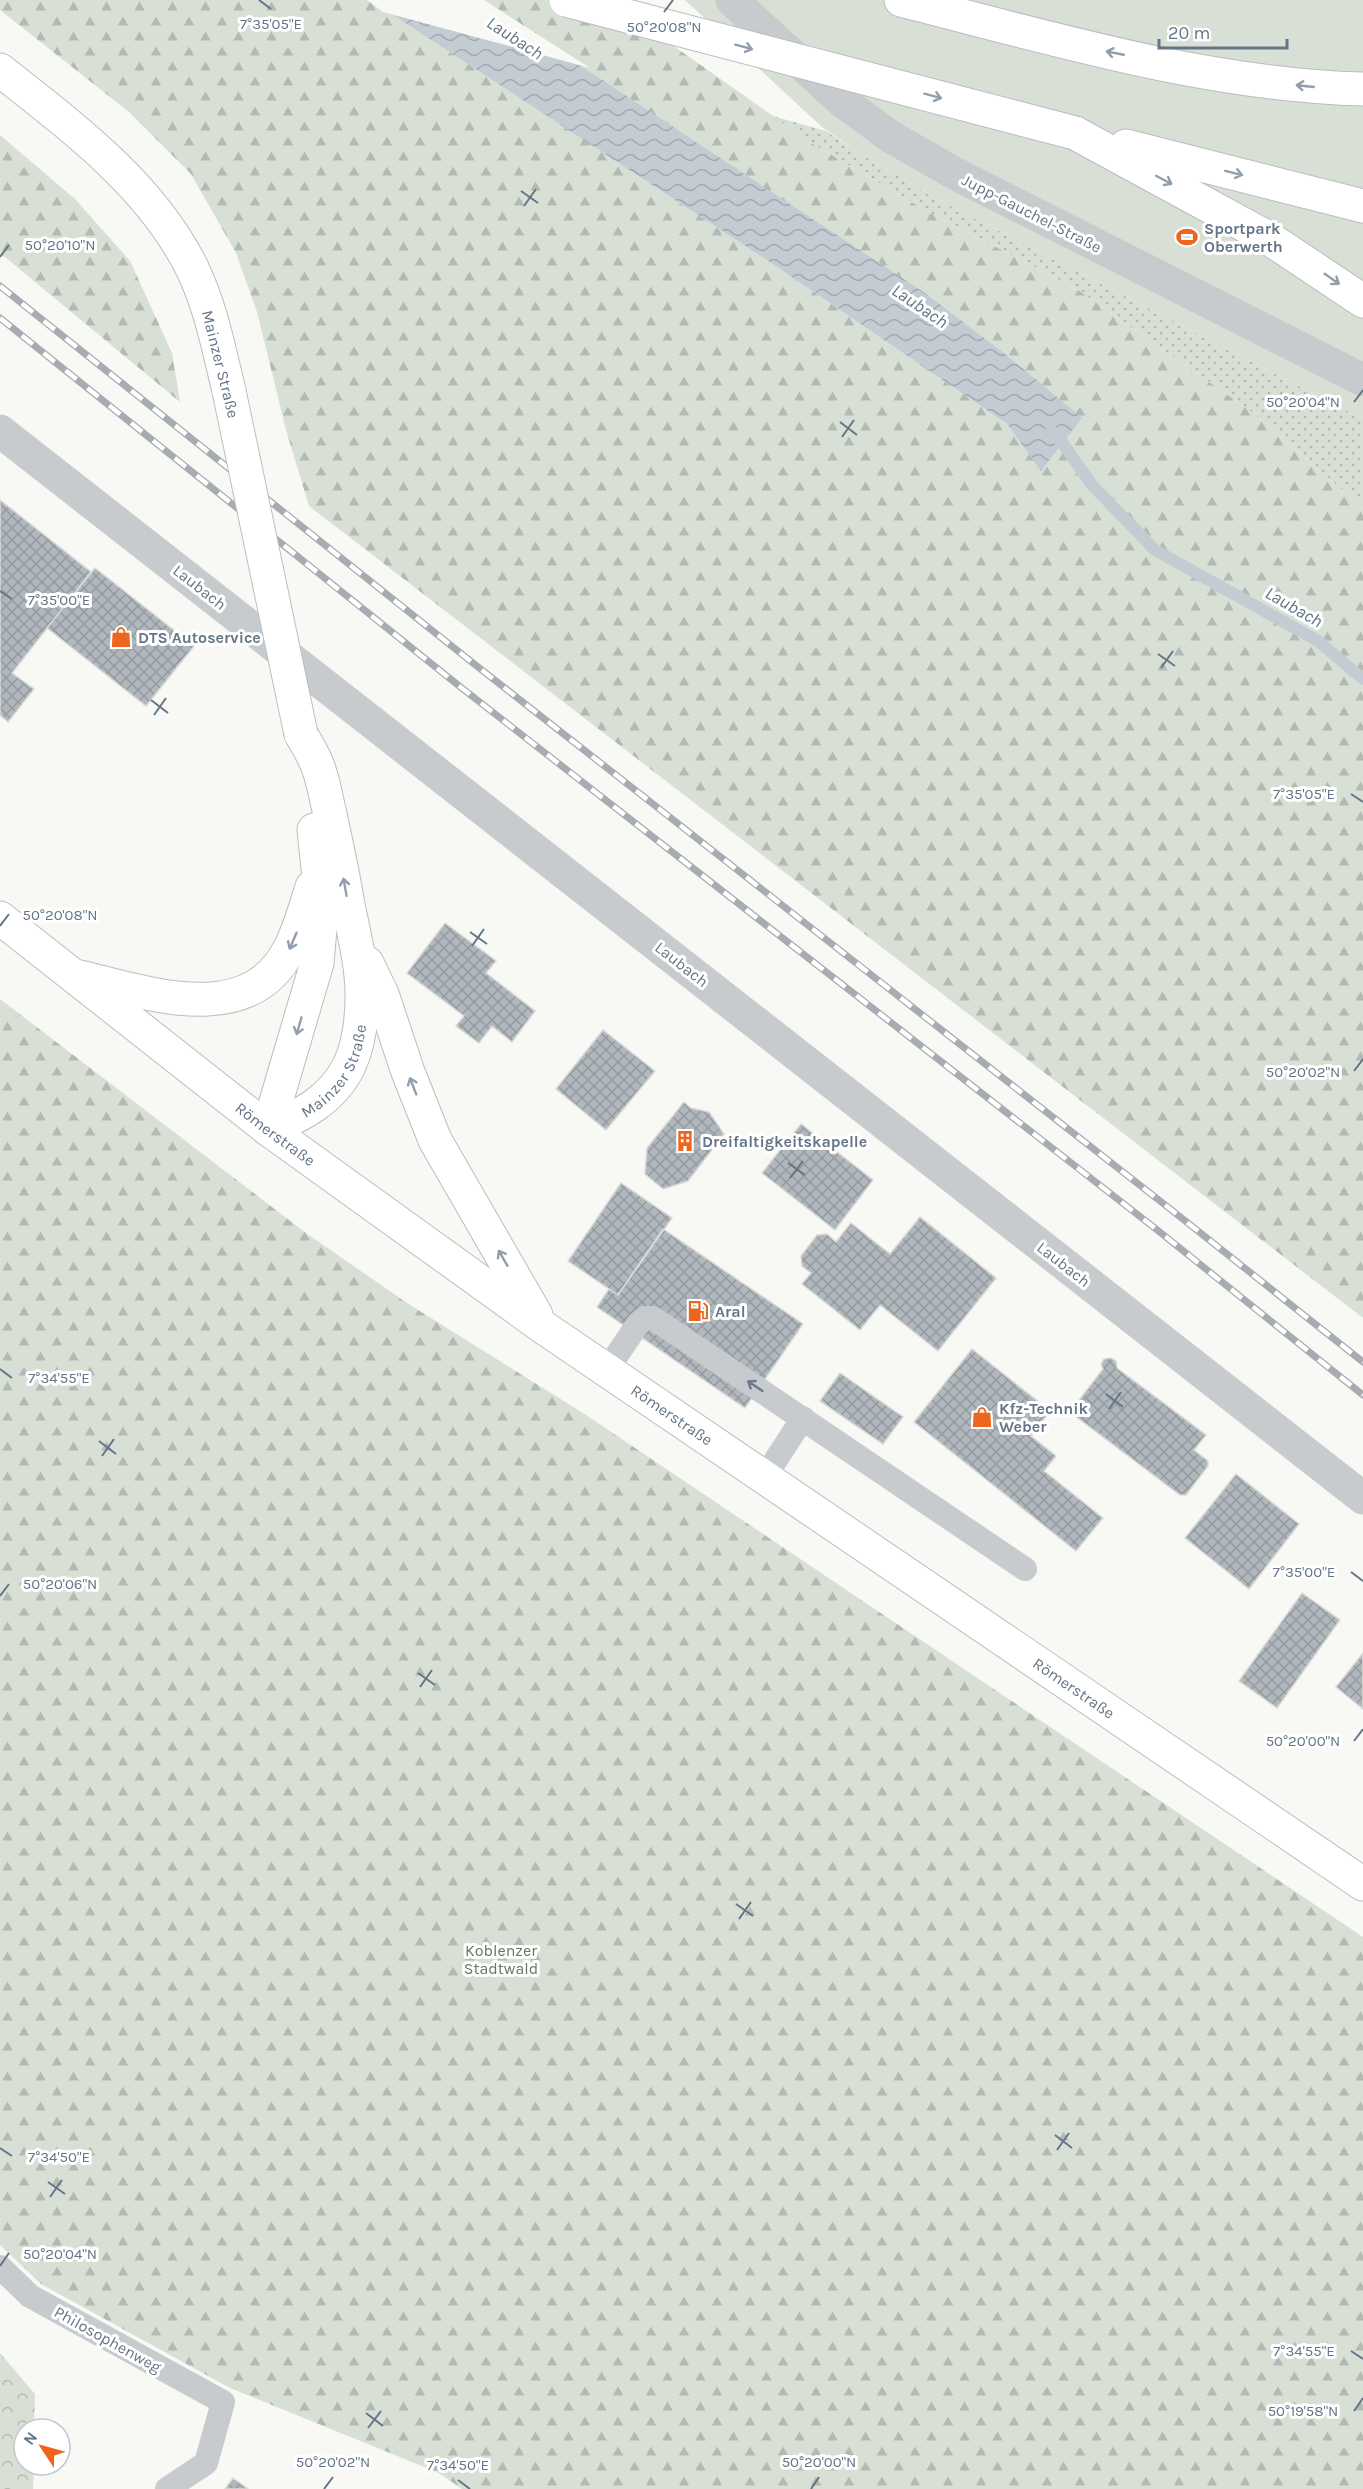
<svg xmlns="http://www.w3.org/2000/svg" width="1363" height="2489" viewBox="0 0 1363 2489" font-family="Karla,sans-serif">
  <style>
    .grass { fill: url(#grass-dots) }
    .forest { fill: url(#forest-firs) }
    .park { fill: url(#park-crowns) }
    .pitch { fill: #d8e0d5 }
    .water { fill: url(#water-waves) }
    .pier { fill: #f8f8f5 }
    .lines { fill: none; stroke-linecap: round; stroke-linejoin: round }
    .stream { stroke: #c2ccd2; stroke-width: 12 }
    .building { fill: url(#building-cross-hatch); stroke: #d9dad7; stroke-width: 1.5 }
    .primary-casing { stroke: #babec2; stroke-width: 35 }
    .highway-casing { stroke: #b9bcc0; stroke-width: 35 }
    .lane { stroke: #c7cbce; stroke-width: 24 }
    .street { stroke: #c7cbce; stroke-width: 33 }
    .primary { stroke: #fff; stroke-width: 33 }
    .highway { stroke: #fff; stroke-width: 33 }
    .rail-casing { stroke: #a7acb3; stroke-width: 7 }
    .rail { stroke: #fff; stroke-width: 4.5; stroke-dasharray: 14; stroke-linecap: butt }
    .primary-bridge-casing { stroke: #babec2; stroke-width: 35; stroke-linecap: butt }
    .highway-bridge-casing { stroke: #b9bcc0; stroke-width: 35; stroke-linecap: butt }
    .primary-bridge { stroke: #fff; stroke-width: 33 }
    .highway-bridge { stroke: #fff; stroke-width: 33 }
    .oneway { stroke: #939eac }
    .oneway2 { stroke: #6a798c }
    .ticks { fill: none; stroke: #657588; stroke-width: 2 }
    .labels { text-anchor: middle; stroke-width: 6; stroke-linejoin: round; paint-order: stroke }
    .street-label { font-size: 16px; fill: #657588; stroke: #fff }
    .poi-label { font-size: 16px; font-weight: bold; fill: #657588; stroke: #fff; text-anchor: start }
    .park-label { font-size: 16px; fill: #637960; stroke: #fff }
    .water-label { font-size: 18px; font-style: italic; fill: #617783; stroke: #fff }
    .ticks-label { font-size: 15px; text-anchor: middle; fill: #657588; stroke: #fff; stroke-width: 6; stroke-linejoin: round; paint-order: stroke }
  </style>
  <defs>
    <pattern id="grass-dots" width="8" height="8" patternUnits="userSpaceOnUse" patternTransform="scale(1.5)"><rect width="8" height="8" fill="#d8e0d5"/><path d="M2 2h.1M6 6h.1" fill="none" stroke="#b3bab3" stroke-width="1.8" stroke-linecap="round"/></pattern>
    <pattern id="forest-firs" width="22" height="20" patternUnits="userSpaceOnUse" patternTransform="scale(1.5)"><rect width="22" height="20" fill="#d8e0d5"/><path d="M5 1l3.5 6h-7zM16 11l3.5 6h-7z" fill="#b3bab3"/></pattern>
    <pattern id="park-crowns" width="20" height="18" patternUnits="userSpaceOnUse" patternTransform="scale(1.5)"><rect width="20" height="18" fill="#d8e0d5"/><path d="M2 6a3 3 0 1 1 6 0M12 15a3 3 0 1 1 6 0" fill="none" stroke="#b3bab3"/></pattern>
    <pattern id="water-waves" width="16" height="10" patternUnits="userSpaceOnUse" patternTransform="scale(1.5)"><rect width="16" height="10" fill="#c2ccd2"/><path d="M0 5q4-4 8 0t8 0" fill="none" stroke="#a1aab0"/></pattern>
    <pattern id="building-cross-hatch" width="8" height="8" patternUnits="userSpaceOnUse" patternTransform="scale(1.5)"><rect width="8" height="8" fill="#b0b8be"/><path d="M0 0l8 8M0 8l8-8" fill="none" stroke="#939aa0"/></pattern>
  </defs>
  <rect width="100%" height="100%" fill="#f8f8f5"/>
  <path class="grass" d="M769,115L826,131L856,151L939,200L1363,419V508L1252,412L1075,288L930,213L813,144Z"/>
  <path class="forest" d="M0,0H370L771,263L1007,424L1041,470L1081,418L1003,352L925,293L478,0H608L813,144L930,213L1075,288L1252,412L1363,508V1318L309,506L286,430L257,312L236,253L191,174L129,112L0,10Z
    M0,135L75,199L130,261L172,353L180,402L0,253Z
    M0,999L306,1233L407,1303L583,1413L1363,1937V2489H462L439,2473L230,2388L41,2284L0,2245Z"/>
  <path class="park" d="M0,2353L35,2394L34,2429H24V2465H34L33,2489H0Z"/>
  <path class="pitch" d="M685,0H1363V419L939,200L856,151L822,127Z"/>
  <path class="water" d="M370,0L569,58L925,293L1003,352L1082,418L1041,471L1007,424L771,263Z"/>
  <path class="pier" d="M367,0H484L590,68L383,12Z"/>
  <g class="lines">
    <path class="stream" d="M1051,432L1062,442L1092,485L1155,550L1318,641L1363,679"/>
  </g>
  <path class="building" d="M0,500L91,572L12,673L34,689L8,722L0,715Z
    M95,568L194,646L146,706L47,628Z
    M445,923L496,961L486,973L535,1011L512,1042L492,1026L479,1043L456,1026L464,1016L407,973Z
    M603,1030L655,1071L606,1130L556,1089Z
    M684,1102L691,1108L709,1112L724,1134L688,1181L663,1189L645,1174L647,1148Z
    M801,1124L873,1180L835,1230L762,1173Z
    M621,1183L672,1218L618,1295L568,1261Z
    M920,1217L996,1278L938,1351L880,1305L860,1330L802,1284L811,1273L802,1266L801,1256L817,1235L827,1234L836,1242L851,1223L890,1254Z
    M663,1229L803,1324L745,1408L597,1307L609,1289L618,1295Z
    M972,1349L1050,1411L1031,1436L1056,1456L1044,1471L1103,1518L1076,1551L914,1422Z
    M1111,1358L1116,1361L1117,1368L1206,1435L1194,1450L1208,1461V1466L1186,1495H1180L1070,1412L1103,1369L1101,1364L1104,1359Z
    M840,1373L903,1417L883,1444L820,1401Z
    M1236,1474L1299,1524L1249,1589L1185,1538Z
    M1302,1593L1340,1620L1277,1708L1239,1681Z
    M1363,1653V1709L1336,1687Z
    M233,2478L248,2489H225Z"/>
  <g class="lines">
    <defs>
      <g id="primary">
        <path d="M0,70C71,126 151,185 192,268C211,307 219,350 229,391"/>
        <path id="s1" d="M0,918L268,1129L543,1327L1363,1884"/>
        <path d="M367,963L382,994L408,1072L435,1140L536,1315"/>
        <path d="M80,977C148,993 249,1030 290,948C300,929 305,908 312,887"/>
        <path id="s2" d="M268,1129C301,1116 332,1100 349,1066C359,1045 362,1018 362,995C362,965 354,934 348,905C343,873 336,842 329,810C325,794 323,777 316,762C312,752 306,743 301,734"/>
        <path d="M268,1129L317,963L322,906L314,830"/>
      </g>
      <path id="highway" d="M901,0C1051,38 1207,85 1363,89
        M1075,133L1270,239L1363,301
        M1126,146L1363,206"/>
    </defs>
    <use href="#primary" class="primary-casing"/>
    <use href="#highway" class="highway-casing"/>
    <path class="lane" d="M606,1371L638,1324L645,1318H653L1025,1569
      M764,1478L803,1418
      M0,2267L30,2296L223,2402L206,2463L167,2489"/>
    <path class="street" d="M732,0L842,101L891,137L954,173L1363,380
      M0,431L1363,1498"/>
    <use href="#primary" class="primary"/>
    <use href="#highway" class="highway"/>
    <defs>
      <path id="rail" d="M0,286L478,667L1169,1208L1363,1362
        M0,318L463,689L1156,1229L1363,1395"/>
    </defs>
    <use href="#rail" class="rail-casing"/>
    <use href="#rail" class="rail"/>
    <defs>
      <path id="primary-bridge" d="M229,391L301,734"/>
      <path id="highway-bridge" d="M566,0L1075,133"/>
    </defs>
    <use href="#primary-bridge" class="primary-bridge-casing"/>
    <use href="#highway-bridge" class="highway-bridge-casing"/>
    <use href="#primary-bridge" class="primary-bridge"/>
    <use href="#highway-bridge" class="highway-bridge"/>
  </g>
  <defs><path id="oneway-shaft" d="M-6 0H5M1.5-3L5.5 0L1.5 3" fill="none" stroke-width="1.6" stroke-linecap="round" stroke-linejoin="round" transform="scale(1.5)"/></defs>
  <g class="oneway">
    <use href="#oneway-shaft" transform="translate(744 47) rotate(15)"/>
    <use href="#oneway-shaft" transform="translate(1115 53) rotate(-169)"/>
    <use href="#oneway-shaft" transform="translate(1305 86) rotate(-174)"/>
    <use href="#oneway-shaft" transform="translate(933 96) rotate(15)"/>
    <use href="#oneway-shaft" transform="translate(1234 173) rotate(14)"/>
    <use href="#oneway-shaft" transform="translate(1164 180) rotate(28)"/>
    <use href="#oneway-shaft" transform="translate(1332 279) rotate(35)"/>
    <use href="#oneway-shaft" transform="translate(345 887) rotate(-100)"/>
    <use href="#oneway-shaft" transform="translate(293 941) rotate(113)"/>
    <use href="#oneway-shaft" transform="translate(299 1026) rotate(106)"/>
    <use href="#oneway-shaft" transform="translate(413 1086) rotate(-111)"/>
    <use href="#oneway-shaft" transform="translate(503 1258) rotate(-120)"/>
  </g>
  <use class="oneway2" href="#oneway-shaft" transform="translate(755 1386) rotate(-146)"/>
  <path class="ticks" d="M259,0L271,9M664,12L673,0M521,191L538,203M524,206L536,189M0,257L9,245M1354,402L1363,390M840,422L857,435M842,437L854,420M0,591L12,599M1158,654L1175,666M1161,668L1173,651M151,700L168,713M154,715L166,698M1351,794L1363,802M0,926L9,914M470,932L487,944M472,946L484,929M1354,1071L1363,1059M788,1163L805,1175M790,1178L803,1161M0,1369L12,1378M1106,1394L1123,1407M1109,1409L1121,1392M99,1441L116,1454M102,1456L114,1439M1351,1572L1363,1581M0,1596L9,1584M418,1673L435,1685M420,1687L432,1670M1354,1741L1363,1729M736,1904L753,1916M739,1919L751,1902M1055,2135L1072,2148M0,2148L12,2156M1057,2150L1069,2133M48,2182L65,2194M50,2197L62,2180M0,2266L9,2253M1351,2351L1363,2359M1354,2411L1363,2398M366,2413L383,2426M368,2428L381,2411M458,2480L470,2489M324,2489L333,2477M811,2489L819,2477"/>
  <defs>
    <symbol id="stadium-bare" viewBox="-9 -9 18 18"><path d="M0-5a6.5 5 0 1 0 0 10a6.5 5 0 1 0 0-10ZM-3.5-1.8h7v3.6h-7Z" fill="#ee651e" stroke="#fff" stroke-width="2.5" paint-order="stroke"/></symbol>
    <symbol id="shop-bare" viewBox="-9 -9 18 18"><path d="M-5-2.5h2.3a2.7 3.5 0 0 1 5.4 0H5L5.5 6h-11ZM-1.5-2.5h3a1.5 2.3 0 0 0-3 0Z" fill="#ee651e" stroke="#fff" stroke-width="2.5" paint-order="stroke"/></symbol>
    <symbol id="building-bare" viewBox="-9 -9 18 18"><path d="M-4-6H4V6H1V3H-1V6H-4ZM-2.5-4.3h1.7v1.8h-1.7ZM.8-4.3h1.7v1.8H.8ZM-2.5-1h1.7V.8h-1.7ZM.8-1h1.7V.8H.8Z" fill="#ee651e" stroke="#fff" stroke-width="2.5" paint-order="stroke"/></symbol>
    <symbol id="fuel-bare" viewBox="-9 -9 18 18"><path d="M-5.5-6h7V0h2V4h1.3V-2.5L3-4.5l.8-.8L6-3V5H2.5V1h-1V6h-7ZM-4.2-4.7v3.2H.2V-4.7Z" fill="#ee651e" stroke="#fff" stroke-width="2.5" paint-order="stroke"/></symbol>
  </defs>
  <g fill-rule="evenodd">
    <use href="#stadium-bare" x="1172" y="222" width="30" height="30"/>
    <use href="#shop-bare" x="106" y="622" width="30" height="30"/>
    <use href="#building-bare" x="670" y="1126" width="30" height="30"/>
    <use href="#fuel-bare" x="683" y="1296" width="30" height="30"/>
    <use href="#shop-bare" x="967" y="1402" width="30" height="30"/>
  </g>
  <g class="labels">
    <g class="street-label">
      <text transform="translate(1032 213) rotate(27)" y="6">Jupp-Gauchel-Straße</text>
      <text transform="translate(221 364) rotate(76)" y="6">Mainzer Straße</text>
      <text transform="translate(200 587) rotate(38)" y="6">Laubach</text>
      <text transform="translate(682 964) rotate(38)" y="6">Laubach</text>
      <text dy="6" stroke="none"><textPath href="#s2" startOffset="93">Mainzer Straße</textPath></text>
      <text dy="6" stroke="none"><textPath href="#s1" startOffset="350">Römerstraße</textPath></text>
      <text transform="translate(1064 1264) rotate(38)" y="6">Laubach</text>
      <text dy="6" stroke="none"><textPath href="#s1" startOffset="836">Römerstraße</textPath></text>
      <text dy="6" stroke="none"><textPath href="#s1" startOffset="1322">Römerstraße</textPath></text>
      <text transform="translate(108 2339) rotate(29)" y="6">Philosophenweg</text>
    </g>
    <g class="poi-label">
      <text x="1204" y="234">Sportpark<tspan x="1204" dy="18">Oberwerth</tspan></text>
      <text x="138" y="643">DTS Autoservice</text>
      <text x="702" y="1147">Dreifaltigkeitskapelle</text>
      <text x="715" y="1317">Aral</text>
      <text x="999" y="1414">Kfz-Technik<tspan x="999" dy="18">Weber</tspan></text>
    </g>
    <g class="park-label">
      <text x="501" y="1956">Koblenzer<tspan x="501" dy="18">Stadtwald</tspan></text>
    </g>
    <g class="water-label">
      <text transform="translate(515 38) rotate(33)" y="6">Laubach</text>
      <text transform="translate(920 306) rotate(34)" y="6">Laubach</text>
      <text transform="translate(1294 607) rotate(30)" y="6">Laubach</text>
    </g>
  </g>
  <g class="ticks-label">
    <text x="271" y="29">7°35'05"E</text>
    <text x="664" y="32">50°20'08"N</text>
    <text x="60" y="250">50°20'10"N</text>
    <text x="1303" y="407">50°20'04"N</text>
    <text x="59" y="605">7°35'00"E</text>
    <text x="1304" y="799">7°35'05"E</text>
    <text x="60" y="920">50°20'08"N</text>
    <text x="1303" y="1077">50°20'02"N</text>
    <text x="59" y="1383">7°34'55"E</text>
    <text x="1304" y="1577">7°35'00"E</text>
    <text x="60" y="1589">50°20'06"N</text>
    <text x="1303" y="1746">50°20'00"N</text>
    <text x="59" y="2162">7°34'50"E</text>
    <text x="60" y="2259">50°20'04"N</text>
    <text x="1304" y="2356">7°34'55"E</text>
    <text x="1303" y="2416">50°19'58"N</text>
    <text x="333" y="2467">50°20'02"N</text>
    <text x="819" y="2467">50°20'00"N</text>
    <text x="458" y="2470">7°34'50"E</text>
  </g>
  <g transform="translate(42 2447) rotate(306)"><circle r="28" fill="#ffffff" stroke="#c1c8cf" stroke-width="1.5"/>
  <path d="M0-4.5L10 22L0 15L-10 22Z" fill="#ee651e"/>
  <text y="-9" font-size="16" font-weight="bold" text-anchor="middle" fill="#657588">N</text>
  </g>
  <path d="M1159 39v9h128v-9" fill="none" stroke="#657588" stroke-width="3"/>
  <text x="1168" y="39" font-size="18" fill="#657588" stroke="#ffffff" stroke-width="4.5" paint-order="stroke">20 m</text>
</svg>
